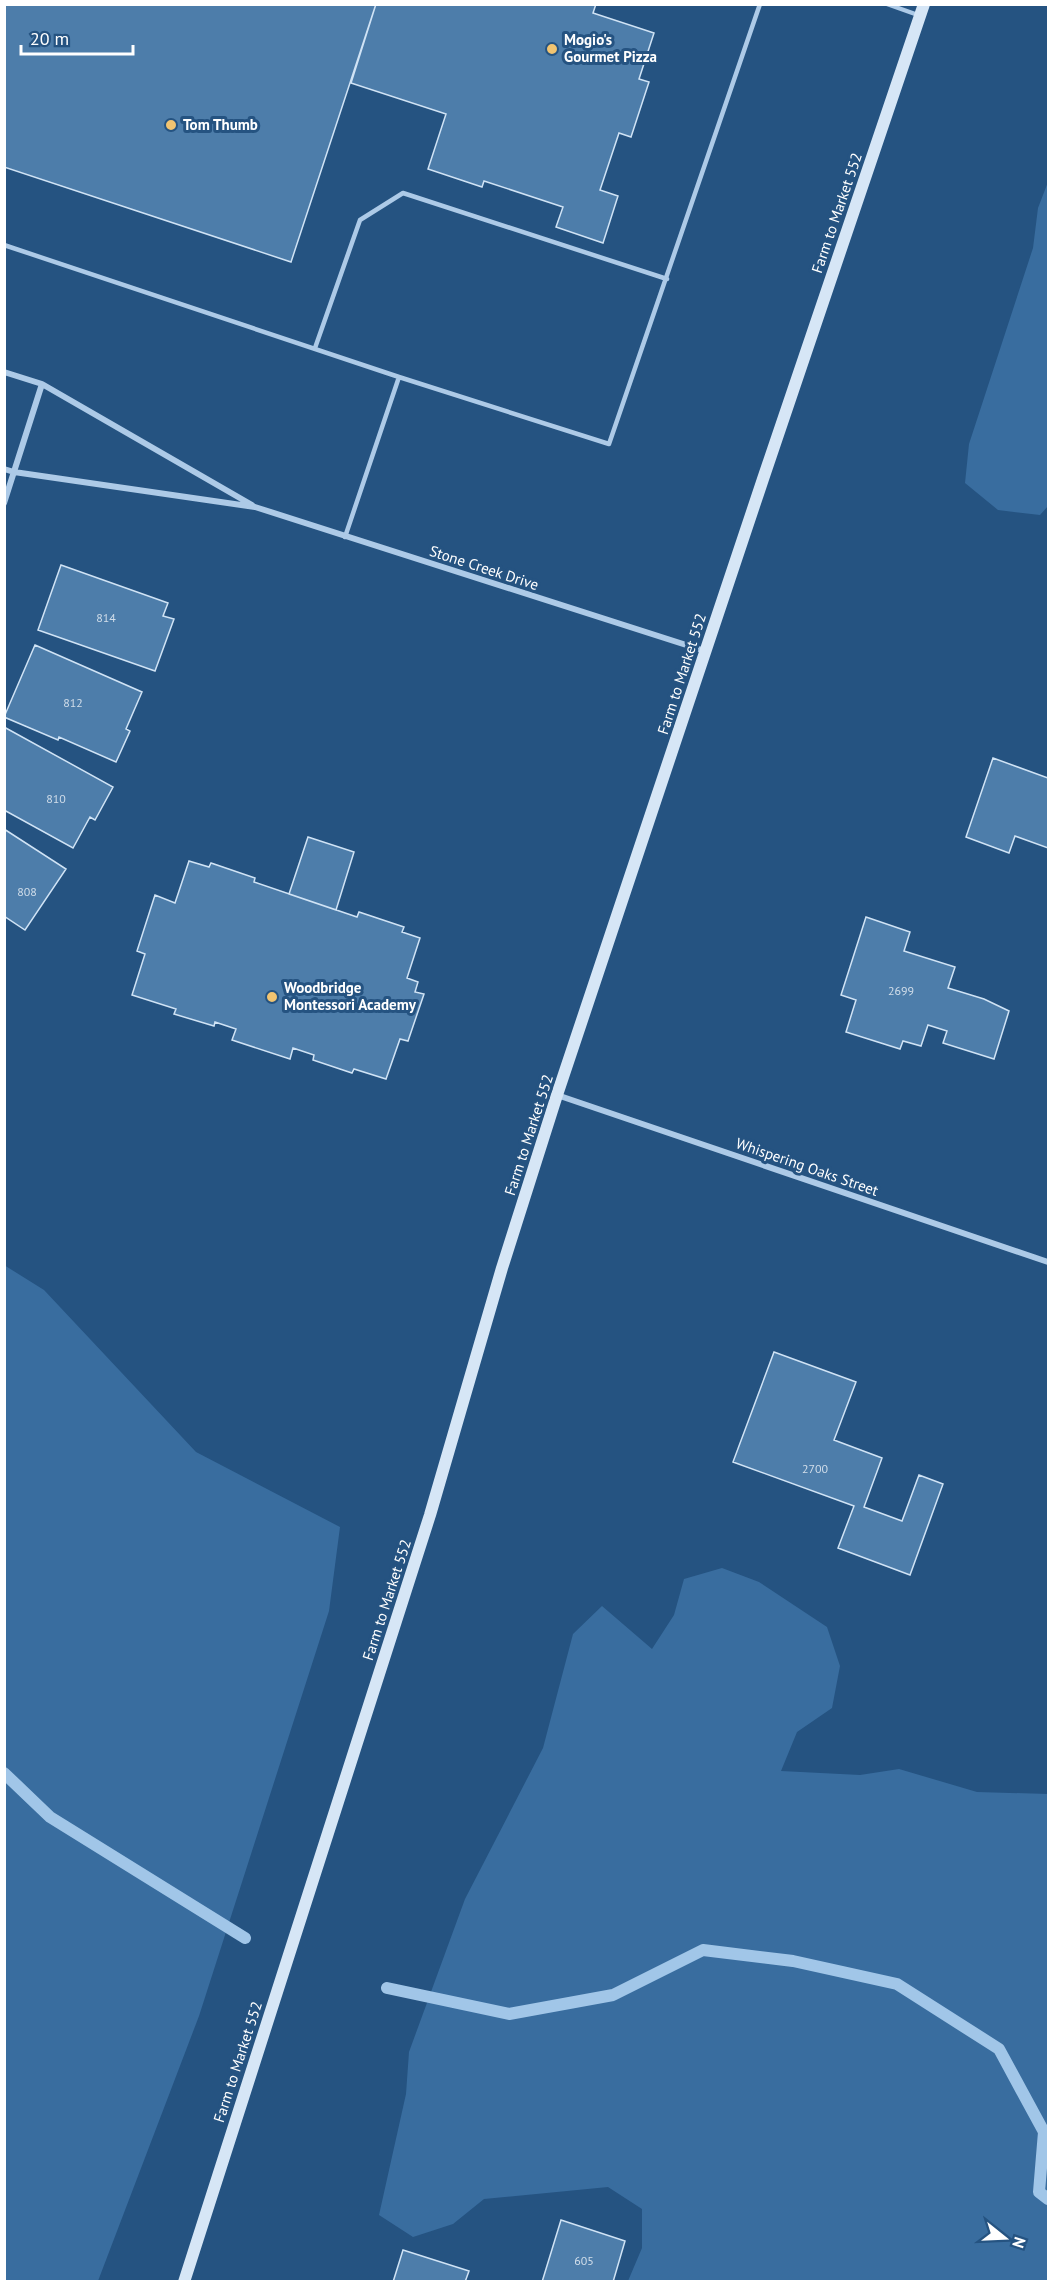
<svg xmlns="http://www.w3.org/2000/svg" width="1053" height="2286" viewBox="0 0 1053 2286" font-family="'PT Sans',sans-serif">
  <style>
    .green { fill: #396d9f }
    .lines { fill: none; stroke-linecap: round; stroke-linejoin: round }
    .stream { stroke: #a1c6e8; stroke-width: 12 }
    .building { fill: #4d7daa; stroke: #d0e3f5; stroke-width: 1.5 }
    .lane { stroke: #adcae7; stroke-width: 4.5 }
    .street { stroke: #adcae7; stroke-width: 6 }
    .secondary { stroke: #d6e6f6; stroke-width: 12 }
    .poi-dot { fill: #f1c471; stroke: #255381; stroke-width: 2 }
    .labels { text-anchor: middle; stroke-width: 6; stroke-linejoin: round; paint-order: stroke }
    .number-label { font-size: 12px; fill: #d2deea }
    .poi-label { font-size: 15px; font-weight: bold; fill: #fff; stroke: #255381; text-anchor: start }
    .street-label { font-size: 15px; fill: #fff; stroke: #255381 }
  </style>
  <rect width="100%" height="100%" fill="#255381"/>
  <path class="green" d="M1048,182V506L1040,515L998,510L965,483L969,444L1033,248L1038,208Z
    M4,1265L44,1290L196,1452L340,1527L329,1611L199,2016L98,2281H5Z
    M722,1568L759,1582L827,1627L840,1666L832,1708L797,1732L781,1771L860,1775L899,1769L977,1792L1048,1794V2281H628L642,2248V2209L608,2187L484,2199L453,2224L413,2237L379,2215L406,2094L409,2052L465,1899L543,1748L573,1634L602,1606L652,1649L674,1615L684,1579Z"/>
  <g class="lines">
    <path class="stream" d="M4,1773L50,1817L245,1938
      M387,1988L509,2014L613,1995L703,1950L793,1961L897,1984L999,2049L1044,2132L1039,2192L1048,2199"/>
  </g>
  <path class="building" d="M4,4H376L291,262L4,167Z
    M376,4H596L593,13L654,33L639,79L649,82L631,137L619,133L600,190L618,196L603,243L556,227L563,207L484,181L482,187L428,169L446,114L351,83Z
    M61,565L168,603L163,616L174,619L155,671L38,630Z
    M35,645L142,692L126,729L130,731L116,762L59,737L58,740L4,717Z
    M4,727L113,787L95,820L90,817L73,848L4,810Z
    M993,758L1048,778V848L1015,836L1009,853L966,837Z
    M4,829L66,869L25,930L4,916Z
    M308,837L354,852L336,910L289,894Z
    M189,861L209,867L211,863L255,878L254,882L357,917L359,912L404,927L402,932L420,938L407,978L418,982L415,992L424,994L408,1041L400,1039L386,1079L354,1069L352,1073L313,1060L314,1055L293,1048L290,1059L232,1040L236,1029L215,1022L214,1026L174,1014L176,1009L132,995L145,954L137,951L155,895L175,903Z
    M866,917L910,932L904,951L955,967L948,988L984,999L1009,1011L994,1059L943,1043L947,1031L928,1025L921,1046L903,1041L900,1049L846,1032L856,1000L841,995Z
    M774,1352L856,1382L834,1440L882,1458L864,1507L902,1521L919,1475L943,1484L910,1575L838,1548L854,1506L733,1462Z
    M561,2220L625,2241L613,2282H542Z
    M403,2250L469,2271L465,2282H393Z"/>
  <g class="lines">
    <path class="lane" d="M887,4L918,15
      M4,245L399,377
      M315,348L360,220L403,193L667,279
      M345,537L399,377L609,444L760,4"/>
    <path class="street" d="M4,372L42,384L252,505
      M4,469L14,472L255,507L705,651
      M4,503L42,384
      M557,1095L1048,1262"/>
    <path class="secondary" d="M184,2282L430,1515L502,1268L557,1095L763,479L924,4"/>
  </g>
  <g class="poi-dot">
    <circle cx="552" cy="49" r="6"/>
    <circle cx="171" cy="125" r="6"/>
    <circle cx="272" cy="997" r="6"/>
  </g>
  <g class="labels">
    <g class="number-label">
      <text x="106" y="622">814</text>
      <text x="73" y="707">812</text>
      <text x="56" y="803">810</text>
      <text x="27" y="896">808</text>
      <text x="901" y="995">2699</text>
      <text x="815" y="1473">2700</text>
      <text x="584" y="2265">605</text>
    </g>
    <g class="poi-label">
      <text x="564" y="45">Mogio's<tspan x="564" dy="17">Gourmet Pizza</tspan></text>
      <text x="183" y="130">Tom Thumb</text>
      <text x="284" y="993">Woodbridge<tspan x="284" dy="17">Montessori Academy</tspan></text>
    </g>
    <g class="street-label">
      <text transform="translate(837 213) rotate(-71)" y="5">Farm to Market 552</text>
      <text transform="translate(484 568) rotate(18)" y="5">Stone Creek Drive</text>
      <text transform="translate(682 674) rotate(-72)" y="5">Farm to Market 552</text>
      <text transform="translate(529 1135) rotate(-72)" y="5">Farm to Market 552</text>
      <text transform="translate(807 1167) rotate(19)" y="5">Whispering Oaks Street</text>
      <text transform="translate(387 1600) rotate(-72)" y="5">Farm to Market 552</text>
      <text transform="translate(238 2062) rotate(-72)" y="5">Farm to Market 552</text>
    </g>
  </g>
  <rect width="1053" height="2286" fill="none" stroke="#ffffff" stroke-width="12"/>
  <g transform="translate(1005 2238) rotate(108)" stroke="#255381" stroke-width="4.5" paint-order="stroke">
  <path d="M0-4.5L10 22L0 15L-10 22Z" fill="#ffffff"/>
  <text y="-9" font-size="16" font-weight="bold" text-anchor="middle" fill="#ffffff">N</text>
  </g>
  <path d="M21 45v9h112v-9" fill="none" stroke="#ffffff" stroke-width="3"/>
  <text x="30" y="45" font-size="18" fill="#ffffff" stroke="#255381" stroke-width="4.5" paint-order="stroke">20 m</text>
</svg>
